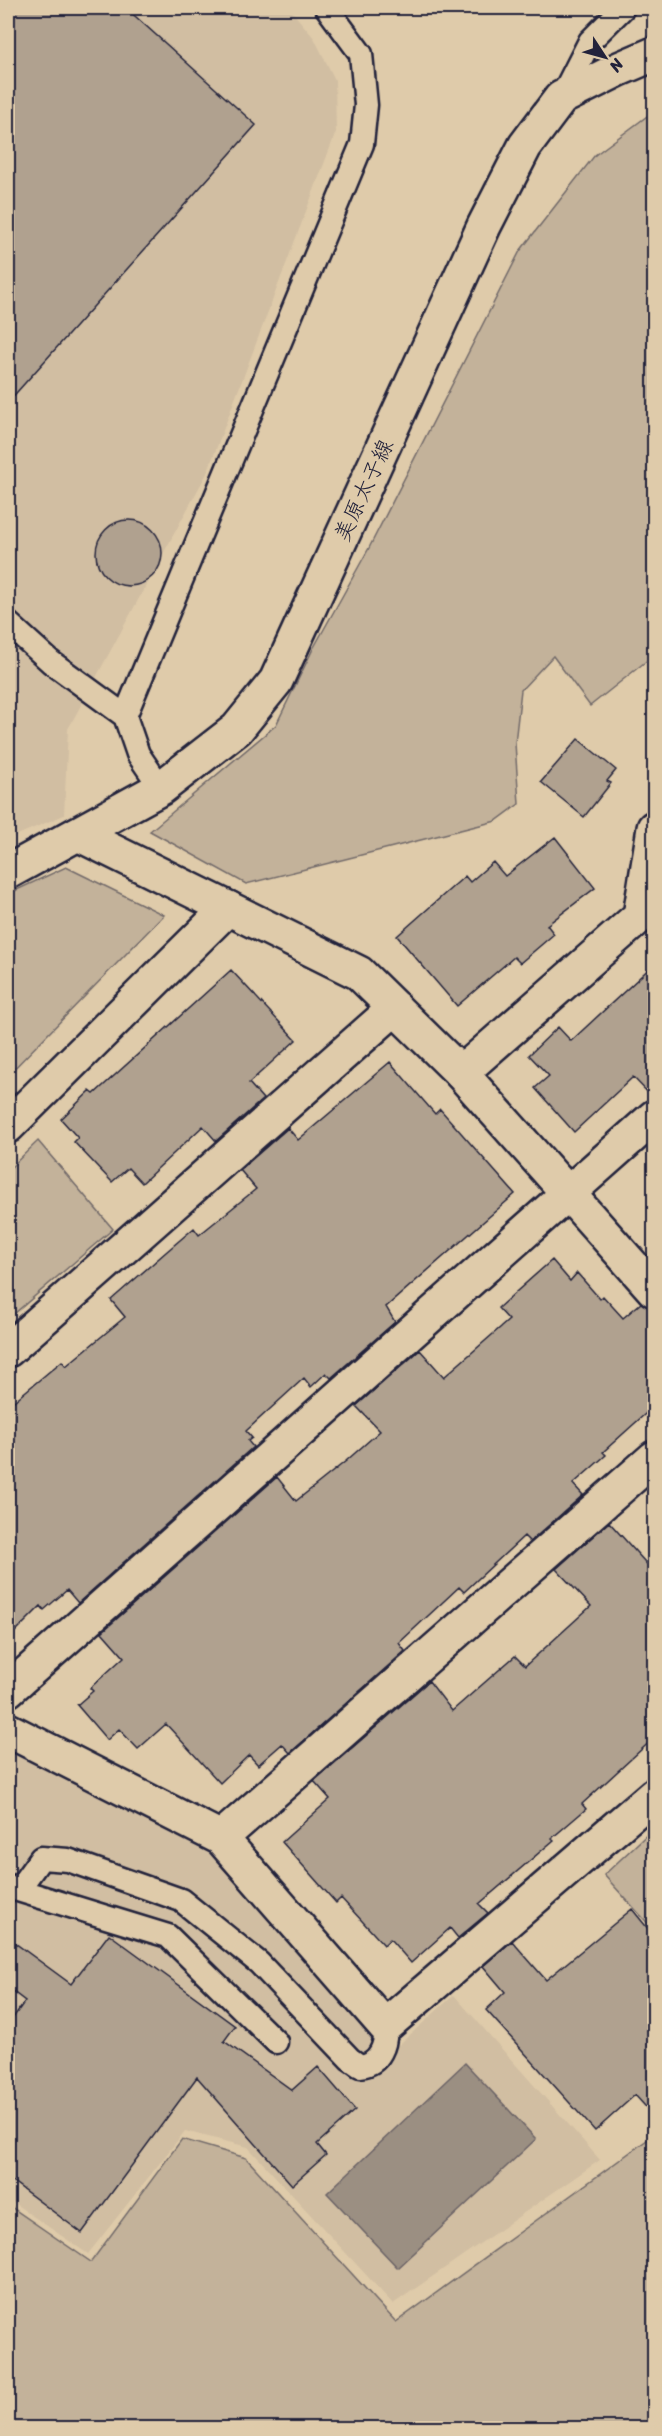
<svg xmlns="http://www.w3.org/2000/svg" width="662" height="2436" viewBox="0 0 662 2436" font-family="Sriracha,'Klee One',sans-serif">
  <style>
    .built { fill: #d1bea2 }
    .green { fill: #c3b29a; stroke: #726a6a; stroke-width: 1.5 }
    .water { fill: #9b8f82; stroke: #6b6366; stroke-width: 1.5 }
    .building { fill: #b0a18f; stroke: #22223b; stroke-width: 1.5 }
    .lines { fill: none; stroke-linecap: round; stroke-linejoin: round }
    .service-casing { stroke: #22223b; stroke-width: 27 }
    .minor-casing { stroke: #22223b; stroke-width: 38 }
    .tertiary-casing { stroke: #22223b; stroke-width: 38 }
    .primary-casing { stroke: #22223b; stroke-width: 38 }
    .service { stroke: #dfcbaa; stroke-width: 22 }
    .minor { stroke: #dfcbaa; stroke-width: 33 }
    .tertiary { stroke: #dfcbaa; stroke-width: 33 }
    .primary { stroke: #dfcbaa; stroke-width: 33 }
    .labels { text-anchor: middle; stroke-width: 6; stroke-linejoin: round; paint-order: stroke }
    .street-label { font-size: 22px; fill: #22223b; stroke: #dfcbaa }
  </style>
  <rect width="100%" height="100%" fill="#dfcbaa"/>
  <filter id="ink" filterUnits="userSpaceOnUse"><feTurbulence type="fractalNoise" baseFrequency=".0167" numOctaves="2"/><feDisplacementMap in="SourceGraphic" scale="12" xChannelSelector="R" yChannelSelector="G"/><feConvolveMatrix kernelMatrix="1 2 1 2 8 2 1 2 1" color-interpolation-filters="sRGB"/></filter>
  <g filter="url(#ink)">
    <path class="built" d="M8,8H289L314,38L335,80L336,132L207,473L68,729L64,815L8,839Z
      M8,1747L204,1846L392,2051L454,1995L600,2160L393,2304L248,2147L185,2131L88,2254L8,2199Z"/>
    <path class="green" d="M654,111V655L590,706L553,656L521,690L515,743L519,804L496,821L246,884L150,831L276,725L313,649L369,548L520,251L595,155Z
      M66,867L164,915L8,1075V894Z
      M38,1141L113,1229L8,1319V1170Z
      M654,1828V1930L604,1875Z
      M654,2135V2428H8V2205L91,2262L182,2139L246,2158L396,2322Z"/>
    <path class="water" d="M465,2063L536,2139L398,2268L327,2193Z"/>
    <path class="building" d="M8,8H126L256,125L8,402Z
      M96 553a33 33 0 1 1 66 0a33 33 0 1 1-66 0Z
      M578,739L616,770L607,781L611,783L584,817L541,782Z
      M555,837L595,888L547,925L554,934L520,963L514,957L457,1006L397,936L465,876L470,882L493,862L505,876Z
      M654,964V1099L633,1077L574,1132L535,1088L549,1076L529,1055L558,1027L571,1041Z
      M231,970L296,1040L249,1083L263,1099L216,1141L203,1126L142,1183L128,1168L112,1182L74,1142L78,1138L61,1119L90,1091L94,1094Z
      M390,1062L435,1114L440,1109L515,1194L386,1307L395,1322L331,1378L326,1373L311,1387L304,1378L246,1431L252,1438L248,1441L253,1447L78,1603L67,1590L44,1610L41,1606L8,1639V1406L62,1361L66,1366L125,1317L111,1300L166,1252L194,1228L199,1235L256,1189L240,1170L288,1128L298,1140Z
      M552,1260L570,1281L577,1273L600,1299L603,1296L623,1318L641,1303L654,1308V1406L603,1452L606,1455L573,1484L583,1495L530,1542L524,1536L464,1592L459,1587L399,1643L405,1651L290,1753L282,1744L258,1765L249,1755L220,1783L166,1724L138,1749L119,1729L107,1740L77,1705L93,1691L90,1688L124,1657L102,1632L277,1477L296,1501L346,1461L380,1431L356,1406L420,1350L444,1377L509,1320L498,1308Z
      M609,1522L654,1572V1738L582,1804L586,1809L552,1838L554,1840L479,1904L488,1913L458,1938L450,1928L411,1963L390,1939L384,1945L341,1898L336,1903L282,1842L330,1799L314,1781L429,1681L452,1711L515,1656L525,1666L591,1606L556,1569Z
      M632,1909L654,1936V2116L635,2095L595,2131L486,2010L505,1992L483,1966L512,1941L546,1980Z
      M109,1934L235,2026L224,2041L292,2090L318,2067L355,2110L317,2144L326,2155L292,2185L197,2077L82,2233L8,2178V2025L25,2001L8,1988V1938L71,1984Z"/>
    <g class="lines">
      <defs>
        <path id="service" d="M561,98L590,41L623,8
          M8,623L51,662L125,716
          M161,788L138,754L125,716L362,144L366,105L361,54L327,8
          M8,1886L18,1890L41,1858L68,1860L181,1900L259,1963L350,2059L360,2066C380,2064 387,2044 385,2026
          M18,1890L168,1936L276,2042"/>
        <path id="minor" d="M461,1073L640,916L654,828
          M8,1126L228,908
          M8,1350L395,1008
          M8,1690L654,1117
          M8,1730L221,1838L385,2026L654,1795
          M221,1838L654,1458"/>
        <path id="tertiary" d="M78,834L359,973L461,1073L654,1290"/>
        <path id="primary" d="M8,872L161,788L237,729L276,681L484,226L525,146L561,98L619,69L654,54"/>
      </defs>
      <use href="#service" class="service-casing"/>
      <use href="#minor" class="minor-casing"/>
      <use href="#tertiary" class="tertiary-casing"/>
      <use href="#primary" class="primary-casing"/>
      <use href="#service" class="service"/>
      <use href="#minor" class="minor"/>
      <use href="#tertiary" class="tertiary"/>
      <use href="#primary" class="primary"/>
    </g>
  </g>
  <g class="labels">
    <g class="street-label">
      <text transform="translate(363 490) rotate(-65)" y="8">美原太子線</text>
    </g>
  </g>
  <rect width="662" height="2436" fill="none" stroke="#dfcbaa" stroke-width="30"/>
  <rect x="15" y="15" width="632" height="2406" fill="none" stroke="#22223b" stroke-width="2" filter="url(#ink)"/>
  <g transform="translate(605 57) rotate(126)" stroke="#dfcbaa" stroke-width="4.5" paint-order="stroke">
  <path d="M0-4.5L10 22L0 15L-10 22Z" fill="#22223b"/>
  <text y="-9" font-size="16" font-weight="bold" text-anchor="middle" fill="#22223b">N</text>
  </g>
</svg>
